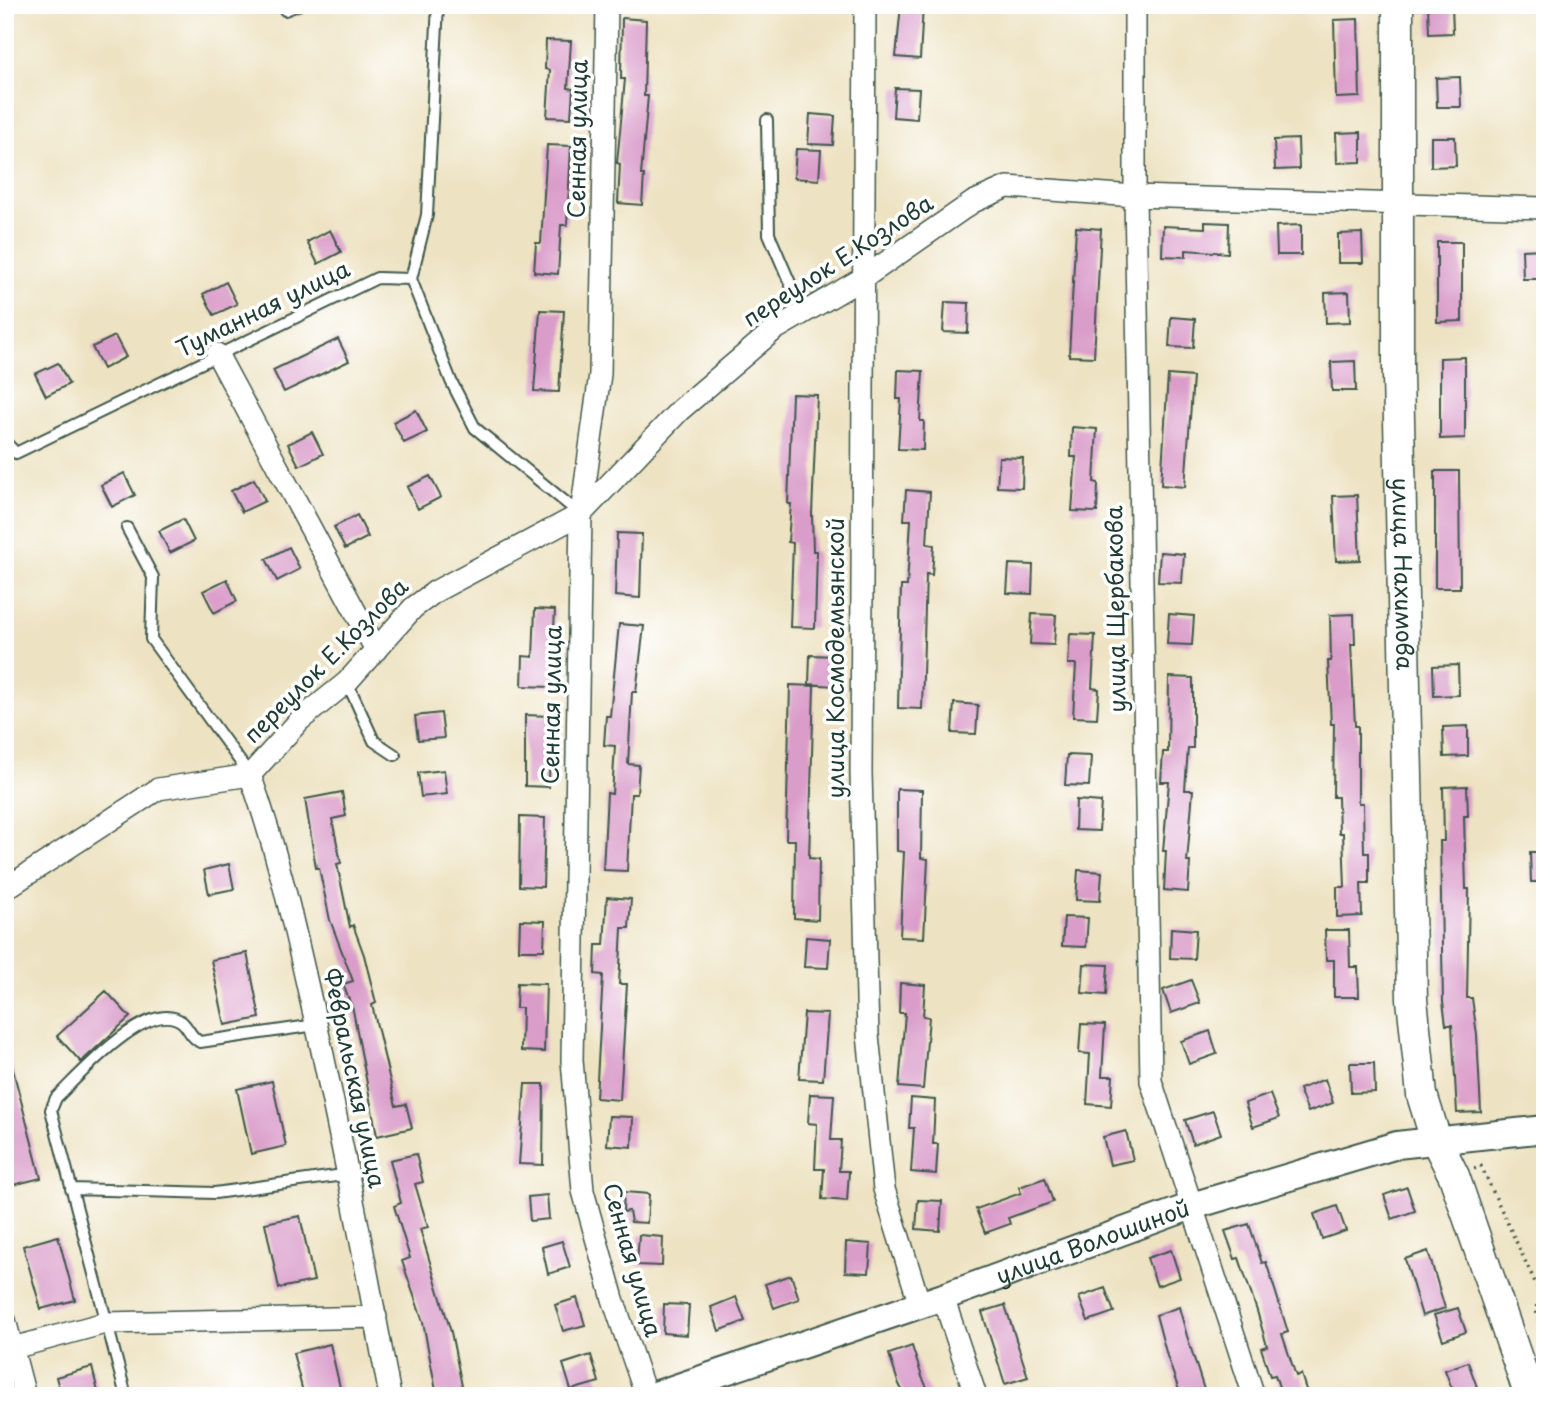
<svg xmlns="http://www.w3.org/2000/svg" width="1550" height="1401" viewBox="0 0 1550 1401" font-family="'Playpen Sans',sans-serif">
  <style>
    .building { fill: #da9dca }
    .lines { fill: none; stroke-linecap: round; stroke-linejoin: round }
    .service-casing { stroke: #3e5649; stroke-width: 14 }
    .minor-casing { stroke: #3e5649; stroke-width: 24 }
    .tertiary-casing { stroke: #3e5649; stroke-width: 30 }
    .secondary-casing { stroke: #3e5649; stroke-width: 33 }
    .path { stroke: #3e5649; stroke-width: 3.5; stroke-dasharray: 2 5; stroke-linecap: butt }
    .service { stroke: #fff; stroke-width: 10 }
    .minor { stroke: #fff; stroke-width: 21 }
    .tertiary { stroke: #fff; stroke-width: 26 }
    .secondary { stroke: #fff; stroke-width: 30 }
    .labels { text-anchor: middle; stroke-width: 7; stroke-linejoin: round; paint-order: stroke }
    .street-label { font-size: 23px; fill: #1f3d34; stroke: #fff }
  </style>
  <rect width="100%" height="100%" fill="#fff"/>
  <filter id="ink" filterUnits="userSpaceOnUse"><feTurbulence type="fractalNoise" baseFrequency=".0143" numOctaves="2"/><feDisplacementMap in="SourceGraphic" scale="14" xChannelSelector="R" yChannelSelector="G"/><feConvolveMatrix kernelMatrix="1 2 1 2 8 2 1 2 1" color-interpolation-filters="sRGB"/></filter>
  <filter id="wash" filterUnits="userSpaceOnUse"><feTurbulence type="fractalNoise" baseFrequency=".00686" numOctaves="4" result="noise"/><feDisplacementMap in="SourceGraphic" scale="28" xChannelSelector="R" yChannelSelector="G"/><feGaussianBlur stdDeviation="1.57" result="paint"/><feColorMatrix in="noise" values="0 0 0 0 0 0 0 0 0 0 0 0 0 0 0 0 0 1.4 0 .05"/><feComposite in="paint" operator="in"/></filter>
  <g filter="url(#wash)">
    <rect width="100%" height="100%" fill="#ede2c1"/>
    <g id="blocks">
      <path class="building" d="M901,5H923L920,59L896,57Z
        M1428,5H1452L1453,33L1429,34Z
        M622,18L646,20L644,96H648L641,175H644L642,205L618,203L620,164L617,163L625,79H621Z
        M1358,19L1360,97L1336,98L1334,20Z
        M546,40L571,41L568,88L573,89L571,118L547,117L550,70L545,69Z
        M1460,77L1461,107H1437L1436,78Z
        M895,88L919,89L917,119L893,117Z
        M810,114L835,116L833,145L808,144Z
        M1361,132V162L1337,163L1336,133Z
        M1431,137H1455L1456,166L1431,167Z
        M1298,139L1299,169L1275,170L1274,140Z
        M547,145L571,146L567,225H561L558,274L534,272L536,243H541Z
        M796,149L821,150L819,180L794,178Z
        M1205,222L1229,223L1228,253L1186,250V257L1162,256L1163,226L1205,228Z
        M1301,225V255H1277L1276,226Z
        M1076,227L1101,229L1094,357L1069,356Z
        M330,230L341,252L318,264L307,242Z
        M1362,233L1363,263H1338V234Z
        M1437,242H1462V321L1437,322Z
        M1545,249V279H1523L1522,250Z
        M226,282L237,304L214,315L203,294Z
        M1349,292L1350,322L1326,323L1325,293Z
        M945,302L969,303L968,333L943,332Z
        M540,310L564,311L559,392L534,391Z
        M1171,317L1195,319L1193,348L1169,347Z
        M115,336L126,357L103,369L92,347Z
        M338,339L349,361L284,392L273,370Z
        M1465,357V438L1440,439V358Z
        M1355,361L1356,391H1332L1331,362Z
        M58,363L69,384L46,396L35,374Z
        M898,370L923,371L920,421H924L923,450L898,449L901,399H897Z
        M1168,375L1193,377L1185,487L1161,485Z
        M792,394L817,395L812,514L813,551H817L815,628L790,627L793,543L788,542L791,504H788Z
        M416,410L427,432L404,443L393,422Z
        M1072,427L1097,429L1094,482L1098,483L1097,512L1072,511L1076,457H1071Z
        M312,432L323,454L299,466L288,444Z
        M999,457L1023,458L1022,488L997,487Z
        M1435,471H1459L1460,588H1435Z
        M124,473L135,495L112,507L101,485Z
        M430,476L441,497L418,509L407,487Z
        M254,479L265,501L242,512L231,491Z
        M906,490L930,492L927,544L934,545L932,575L926,574L922,709L898,708L901,586H907L911,520H904Z
        M1357,495L1360,560L1336,561L1333,496Z
        M357,515L368,537L345,549L334,527Z
        M183,519L194,541L170,553L159,531Z
        M617,533L642,534L640,598L615,596Z
        M289,547L300,569L277,581L266,559Z
        M1160,552L1184,554L1182,583L1158,582Z
        M1009,564L1033,565L1032,594L1007,593Z
        M227,579L237,601L214,613L203,591Z
        M535,609L555,610L551,687L522,686L523,656L533,657Z
        M1032,614L1056,615L1054,645L1030,644Z
        M1169,614L1194,616L1192,645L1167,644Z
        M1354,614L1355,644H1351L1355,726H1358V803H1363L1364,853H1369V883H1361L1362,916L1337,917V887H1345L1343,833H1339L1338,797H1333L1334,724H1331L1328,661H1331L1330,615Z
        M619,624L644,626L636,692H632L628,764L639,765L637,794H631L627,871L603,870L607,793L612,794L615,746L604,745L606,716H610Z
        M1070,634L1095,635L1092,688L1099,689L1097,718L1073,717L1076,664H1068Z
        M810,655L835,656L833,686L809,684Z
        M1458,665L1459,695L1434,696L1433,666Z
        M1169,677L1193,678V748H1188L1185,790H1193L1187,862H1190L1188,892L1164,890L1166,851H1163L1169,782H1161L1163,752H1168Z
        M790,685L814,686L809,858L819,859L818,920L794,918L795,840H786Z
        M954,703L978,705L976,734L952,733Z
        M441,713L444,738L418,740L415,716Z
        M525,715L550,716L549,787L525,786Z
        M1468,726V756L1444,757L1443,727Z
        M1067,755L1091,756L1089,786L1065,785Z
        M444,770L447,794L421,797L418,773Z
        M1467,786L1468,816H1464L1466,889H1469L1467,998H1472L1477,1035L1481,1112L1457,1113L1452,1025H1446L1443,1002L1440,841H1444L1443,787Z
        M897,789L922,790L921,858L928,859L924,938L900,937L904,852L897,851Z
        M342,792L346,816L332,819L341,863L337,864L350,927L353,925L364,955L376,1003L372,1005L396,1106L406,1104L412,1128L377,1136L353,1010L343,984L353,981L330,920L319,868H316L305,799Z
        M1076,800L1101,802L1099,831L1075,830Z
        M520,817L545,818L543,887L519,886Z
        M1530,852H1545V882H1531Z
        M229,864L234,889L209,894L204,870Z
        M1078,870L1102,872L1100,901L1076,900Z
        M607,897L631,899L629,928H622L619,984H627L620,1100L596,1098L603,975L595,974L596,945H604Z
        M1064,917L1088,918L1086,947L1062,946Z
        M520,920L545,921L544,950H519Z
        M1171,928L1196,930L1194,959L1170,958Z
        M1325,930H1349L1350,967H1358L1359,997H1334V960H1326Z
        M806,937L830,939L828,968L804,967Z
        M247,953L260,1018L225,1025L211,960Z
        M1084,964L1108,965L1106,995L1082,993Z
        M1191,980L1200,1003L1171,1013L1163,990Z
        M517,983L546,984L544,1052L521,1051L522,1008H516Z
        M900,983L925,985L923,1016L929,1017L923,1089L899,1087L905,1013H899Z
        M106,991L130,1017L81,1062L57,1036Z
        M804,1013L828,1014L823,1080L799,1079Z
        M1081,1024L1105,1025L1102,1076H1113L1111,1106L1087,1104L1090,1054L1079,1053Z
        M1210,1031L1217,1054L1189,1064L1181,1041Z
        M5,1058H10L41,1178L5,1187Z
        M1350,1063H1374L1375,1092L1351,1093Z
        M1325,1079L1333,1103L1308,1112L1299,1089Z
        M272,1081L286,1146L251,1154L237,1089Z
        M525,1084H544L543,1165L519,1164Z
        M810,1094L834,1095L831,1140H841L839,1171H849L847,1201L822,1199L824,1169H815L817,1124L808,1123Z
        M1270,1094L1279,1118L1253,1127L1245,1103Z
        M911,1098L935,1100L933,1144H938L936,1174L911,1172L914,1128H909Z
        M1213,1111L1221,1134L1193,1144L1185,1120Z
        M609,1116L633,1117L632,1147L607,1145Z
        M1126,1131L1133,1160L1110,1165L1103,1137Z
        M416,1154L423,1182L415,1184L428,1227L420,1229L451,1332L464,1396H437L423,1322L402,1261L410,1258L394,1206L401,1203L390,1160Z
        M1045,1178L1053,1202L1008,1218L1010,1224L985,1233L976,1209L1021,1193L1019,1187Z
        M1407,1187L1415,1211L1392,1219L1384,1195Z
        M624,1192L649,1194L647,1223L631,1222L629,1211L623,1212Z
        M547,1195L549,1219L530,1221L528,1197Z
        M918,1200L942,1201L940,1231L916,1229Z
        M1337,1206L1346,1231L1322,1239L1314,1214Z
        M300,1216L314,1281L279,1288L265,1223Z
        M1249,1224L1262,1263L1266,1262L1275,1290L1288,1332L1282,1334L1296,1376L1301,1374L1308,1396H1282L1275,1375L1270,1376L1261,1348L1267,1346L1257,1311L1239,1258L1235,1259L1225,1231Z
        M639,1235L663,1237L662,1266L637,1265Z
        M58,1236L75,1300L41,1309L23,1246Z
        M562,1241L570,1267L548,1274L542,1247Z
        M846,1242L871,1244L869,1273L845,1272Z
        M1171,1250L1180,1278L1157,1286L1147,1258Z
        M1428,1251L1445,1308L1422,1316L1405,1259Z
        M791,1275L799,1299L774,1308L765,1284Z
        M1105,1288L1114,1312L1088,1321L1079,1297Z
        M736,1297L745,1321L719,1331L711,1307Z
        M577,1298L585,1325L563,1331L555,1305Z
        M664,1304L689,1305L687,1335L663,1333Z
        M1005,1305L1028,1377L1005,1384L982,1312Z
        M1179,1307L1187,1336L1206,1396H1181L1167,1356L1156,1315Z
        M1458,1308L1466,1332L1443,1340L1434,1315Z
        M330,1344L342,1396H304L293,1353Z
        M912,1346L922,1377L931,1396H905L898,1382L889,1354Z
        M591,1355L599,1382L571,1390L563,1364Z
        M1468,1362L1477,1387L1454,1394L1445,1370Z
        M92,1367L99,1396H61L56,1377Z"/>
    </g>
  </g>
  <g filter="url(#ink)">
    <use href="#blocks" fill-opacity="0" stroke="#3e5649" stroke-width="2"/>
    <g class="lines">
      <defs>
        <path id="service" d="M285,10L298,5
          M767,120L769,234L802,311
          M411,279L451,381L475,428L580,514
          M5,442L16,453L377,278L411,279L427,215L438,5
          M127,528L153,577L151,639L250,775
          M347,682L374,741L395,755
          M71,1189L215,1193L350,1174
          M126,1396L51,1110L56,1098C78,1077 149,996 182,1022C189,1028 190,1037 200,1042L316,1025"/>
        <path id="minor" d="M607,5L600,374L581,514L572,1060L583,1191L613,1299L646,1396
          M865,5L861,773L868,1035L884,1189L920,1305
          M1135,5V196L1151,1081L1254,1396
          M217,354L376,650
          M250,775L300,720L347,682L413,608L436,591L581,514L680,410L774,330L865,277L973,202L1007,187L1135,196L1545,208
          M250,775C278,852 295,931 313,1010C342,1138 366,1267 390,1396
          M5,889L158,789L250,775
          M943,1297L976,1396
          M5,1320L25,1396
          M13,1348L105,1323L376,1317"/>
        <g id="tertiary">
          <path id="s1" d="M652,1396L943,1297L1192,1206L1397,1145L1545,1129"/>
        </g>
        <g id="secondary">
          <path id="s2" d="M1398,5V375L1412,999L1422,1095L1436,1140L1454,1176L1530,1396"/>
        </g>
      </defs>
      <use href="#service" class="service-casing"/>
      <use href="#minor" class="minor-casing"/>
      <use href="#tertiary" class="tertiary-casing"/>
      <use href="#secondary" class="secondary-casing"/>
      <path class="path" d="M1474,1169L1481,1166L1541,1295L1535,1310L1545,1338"/>
      <use href="#service" class="service"/>
      <use href="#minor" class="minor"/>
      <use href="#tertiary" class="tertiary"/>
      <use href="#secondary" class="secondary"/>
    </g>
  </g>
  <g class="labels">
    <g class="street-label">
      <text transform="translate(578 139) rotate(-89)" y="8">Сенная улица</text>
      <text transform="translate(838 261) rotate(-33)" y="8">переулок Е.Козлова</text>
      <text transform="translate(263 309) rotate(-26)" y="8">Туманная улица</text>
      <text dy="8" stroke="none"><textPath href="#s2" startOffset="569">улица Нахимова</textPath></text>
      <text transform="translate(1116 609) rotate(-91)" y="8">улица Щербакова</text>
      <text transform="translate(836 658) rotate(-90)" y="8">улица Космодемьянской</text>
      <text transform="translate(326 661) rotate(-45)" y="8">переулок Е.Козлова</text>
      <text transform="translate(552 705) rotate(-89)" y="8">Сенная улица</text>
      <text transform="translate(354 1078) rotate(78)" y="8">Февральская улица</text>
      <text dy="8" stroke="none"><textPath href="#s1" startOffset="467">улица Волошиной</textPath></text>
      <text transform="translate(632 1260) rotate(74)" y="8">Сенная улица</text>
    </g>
  </g>
  <rect width="1550" height="1401" fill="none" stroke="#fff" stroke-width="28"/>
</svg>
